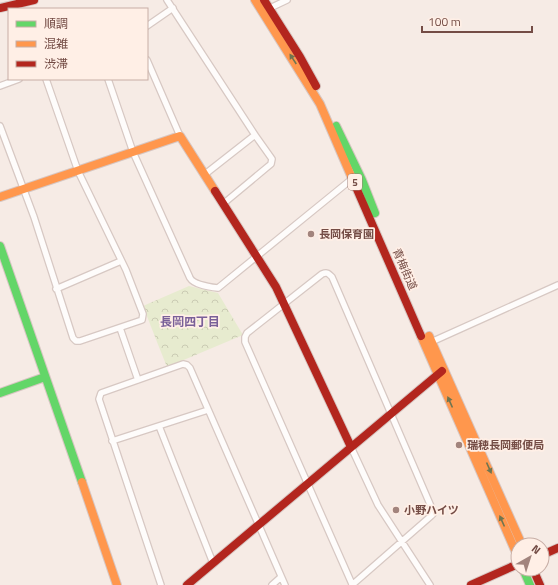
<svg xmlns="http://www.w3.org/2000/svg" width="558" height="585" viewBox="0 0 558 585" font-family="'Titillium Web','Noto Sans JP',sans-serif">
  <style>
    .park { fill: url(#park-crowns) }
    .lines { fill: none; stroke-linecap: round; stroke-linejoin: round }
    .street-casing { stroke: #d7c8c3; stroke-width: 8 }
    .fast-casing { stroke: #d7c6c2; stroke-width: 10 }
    .slow-casing { stroke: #d7c6c2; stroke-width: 10 }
    .jam-casing { stroke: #d7c6c2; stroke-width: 10 }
    .street { stroke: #fefcfb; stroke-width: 5.5 }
    .fast { stroke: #63d668; stroke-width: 8 }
    .slow { stroke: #ff974d; stroke-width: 8 }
    .jam { stroke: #b3261e; stroke-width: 8 }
    .oneway { fill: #6f7550 }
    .poi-dot { fill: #a2847d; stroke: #ffefe6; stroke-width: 1.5 }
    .labels { text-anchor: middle; stroke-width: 3.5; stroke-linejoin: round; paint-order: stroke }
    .shield { fill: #ffefe6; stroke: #9e7d75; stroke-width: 1 }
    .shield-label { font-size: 10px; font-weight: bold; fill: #744c45 }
    .poi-label { font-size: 11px; font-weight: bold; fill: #744c45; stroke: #ffefe6; text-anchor: start }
    .street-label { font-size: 11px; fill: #744c45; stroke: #ffefe6 }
    .neighbourhood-label { font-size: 12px; font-weight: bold; fill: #796098; stroke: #ffefe6 }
  </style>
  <defs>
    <pattern id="park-crowns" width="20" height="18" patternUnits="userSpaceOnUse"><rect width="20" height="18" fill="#e7ebcf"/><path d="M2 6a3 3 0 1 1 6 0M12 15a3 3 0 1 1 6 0" fill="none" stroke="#cacbb3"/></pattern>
  </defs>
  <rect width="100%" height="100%" fill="#f6ebe5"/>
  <path class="park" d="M189,286L218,293L243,335L167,367L157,342L143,306Z"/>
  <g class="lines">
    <defs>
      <path id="street" d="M167,0L255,135L204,175
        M268,9L287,0
        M147,26L173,8
        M147,60L180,136
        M108,79L133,152L190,278C194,285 210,287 218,288L353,178
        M0,86L19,79
        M0,126L34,217L73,338L76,341H80L142,320L143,314L126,270L78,171L46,79
        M223,204L271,164L272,159L255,135
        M56,289L121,261
        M120,328L138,380
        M429,343L558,285
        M159,426L213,563
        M112,441L208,410
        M351,447L378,505L430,585
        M161,585L99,399L101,393L183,364L187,365L190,368L285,585
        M272,585L281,577
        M352,585L431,516L433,514V511L332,277C328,273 327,272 322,274L247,333L245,337V342L352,584"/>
      <path id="fast" d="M336,126L362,180L375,213
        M0,246L82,482
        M0,393L45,377
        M523,569L530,585"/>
      <path id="slow" d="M255,0L320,104L352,178
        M0,197L180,136L215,191
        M421,336L518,557
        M429,336L522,545
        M82,482L117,585"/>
      <path id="jam" d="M264,0L300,57L316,86
        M0,8L34,0
        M352,178L421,336
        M215,191L276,287L351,447
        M542,555L558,548
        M533,569L540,585
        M187,585L442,371
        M471,585L518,564"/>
    </defs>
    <use href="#street" class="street-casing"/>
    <use href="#fast" class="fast-casing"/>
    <use href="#slow" class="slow-casing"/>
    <use href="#jam" class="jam-casing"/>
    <use href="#street" class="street"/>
    <use href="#fast" class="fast"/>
    <use href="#slow" class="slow"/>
    <use href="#jam" class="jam"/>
  </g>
  <defs><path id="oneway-solid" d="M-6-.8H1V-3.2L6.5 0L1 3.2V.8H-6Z"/></defs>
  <g class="oneway">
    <use href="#oneway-solid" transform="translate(293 59) rotate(-123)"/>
    <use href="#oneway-solid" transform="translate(450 402) rotate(-114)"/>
    <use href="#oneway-solid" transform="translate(489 468) rotate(66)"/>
    <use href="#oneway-solid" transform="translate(502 521) rotate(-114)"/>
  </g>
  <g class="poi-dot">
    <circle cx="311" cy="234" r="4"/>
    <circle cx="459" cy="445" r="4"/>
    <circle cx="396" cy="510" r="4"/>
  </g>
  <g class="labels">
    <rect class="shield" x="348" y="174" width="14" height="16" rx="3"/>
    <g class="shield-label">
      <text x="355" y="186">5</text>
    </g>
    <g class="poi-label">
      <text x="319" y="238">長岡保育園</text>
      <text x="467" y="449">瑞穂長岡郵便局</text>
      <text x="404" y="514">小野ハイツ</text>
    </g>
    <g class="street-label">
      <text transform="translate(405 269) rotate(66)" y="4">青梅街道</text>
    </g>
    <g class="neighbourhood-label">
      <text x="190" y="326">長岡四丁目</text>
    </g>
  </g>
  <rect x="8" y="8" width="140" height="72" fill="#ffefe6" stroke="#c7aea6"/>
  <rect x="16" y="21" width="20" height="6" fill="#63d668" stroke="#c7aea6"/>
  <text x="44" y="28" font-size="12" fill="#744c45">順調</text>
  <rect x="16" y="41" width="20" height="6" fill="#ff974d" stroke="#c7aea6"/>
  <text x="44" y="48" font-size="12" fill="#744c45">混雑</text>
  <rect x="16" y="61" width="20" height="6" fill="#b3261e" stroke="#c7aea6"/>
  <text x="44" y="68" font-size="12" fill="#744c45">渋滞</text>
  <g transform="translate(530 557) rotate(39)"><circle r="19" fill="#ffefe6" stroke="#c7aea6"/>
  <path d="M0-3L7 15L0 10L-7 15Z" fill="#a2847d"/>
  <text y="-6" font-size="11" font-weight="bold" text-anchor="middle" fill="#744c45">N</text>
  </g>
  <path d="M422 26v6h110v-6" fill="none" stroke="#744c45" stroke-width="2"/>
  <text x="428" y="26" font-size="12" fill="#744c45" stroke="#ffefe6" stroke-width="3" paint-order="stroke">100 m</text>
</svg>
